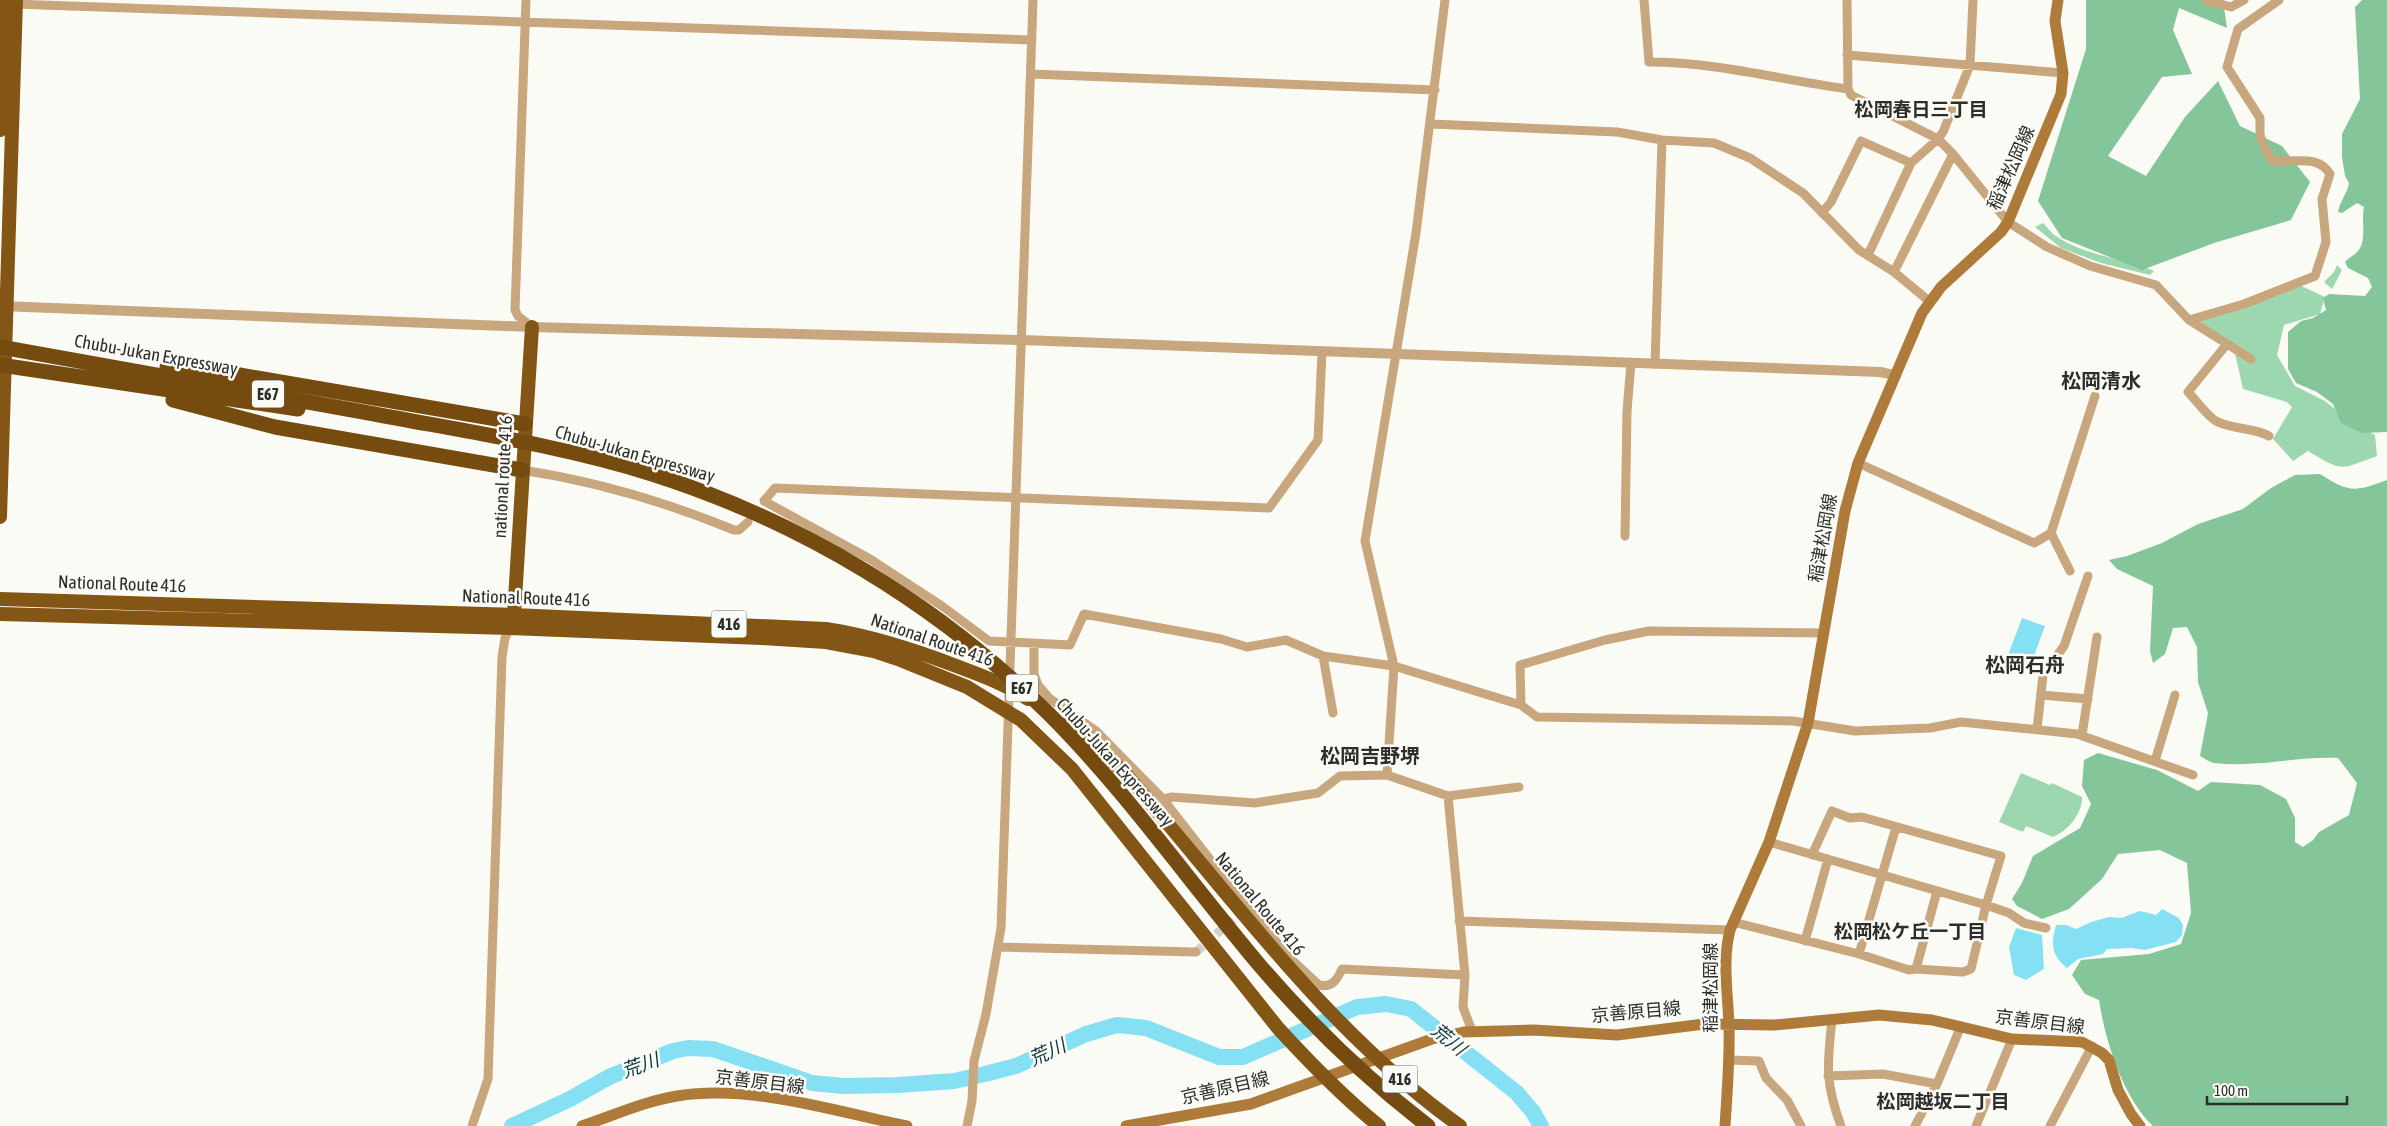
<svg xmlns="http://www.w3.org/2000/svg" width="2387" height="1126" viewBox="0 0 2387 1126" font-family="'Asap Condensed','Noto Sans JP',sans-serif">
  <style>
    .green { fill: #9dd7af }
    .forest { fill: #84c59a }
    .water { fill: #86e0f4 }
    .lines { fill: none; stroke-linecap: round; stroke-linejoin: round }
    .river { stroke: #86e0f4; stroke-width: 16 }
    .minor-tunnel { stroke: #d2d2cd; stroke-width: 9; stroke-dasharray: 9 4.5; stroke-linecap: butt }
    .minor { stroke: #c8a67e; stroke-width: 9 }
    .tertiary { stroke: #c8a67e; stroke-width: 10 }
    .secondary { stroke: #ae7b3b; stroke-width: 11 }
    .trunk { stroke: #835616; stroke-width: 14 }
    .motorway { stroke: #754b0f; stroke-width: 15 }
    .labels { text-anchor: middle; stroke-width: 5; stroke-linejoin: round; paint-order: stroke }
    .shield { fill: #fbfbf6; stroke: #6b6b68; stroke-width: 1 }
    .shield-label { font-size: 16px; font-weight: bold; fill: #2d2d2b }
    .street-label { font-size: 18px; fill: #2d2d2b; stroke: #fbfbf6 }
    .neighbourhood-label { font-size: 19px; font-weight: bold; fill: #2d2d2b; stroke: #fbfbf6 }
    .water-label { font-size: 19px; font-style: italic; fill: #0b3740; stroke: #fbfbf6 }
    .quarter-label { font-size: 20px; font-weight: bold; fill: #2d2d2b; stroke: #fbfbf6 }
  </style>
  <rect width="100%" height="100%" fill="#fbfbf6"/>
  <path class="green" d="M2043,223C2047,227 2051,233 2056,236C2085,256 2123,258 2154,271L2150,275L2101,263L2061,248L2035,227Z
    M2337,265L2342,270L2332,289L2324,282L2334,272Z
    M2297,284L2325,297L2320,314L2284,325L2277,355L2295,386L2325,401L2351,422L2375,435L2377,456C2339,470 2343,472 2308,451L2293,461L2273,439L2292,407L2287,402L2243,389L2234,349L2189,320Z
    M2021,773L2050,785L2052,783L2082,797C2082,814 2069,830 2053,837L2026,826L2023,832L1999,822Z"/>
  <path class="forest" d="M2086,0H2223L2227,28L2179,8L2173,30L2192,74L2162,77L2108,156L2146,176L2185,117L2218,81L2240,126L2282,146L2310,182L2291,220L2214,243L2142,270L2062,238L2038,201L2086,49Z
    M2362,0H2387V432L2362,433L2341,423L2333,404L2317,392L2296,383L2288,369V332L2301,321L2313,318L2326,310L2323,298L2329,294L2365,296L2372,287L2368,278L2348,268L2345,262C2349,257 2354,256 2358,251C2367,241 2361,221 2364,207L2357,203L2342,213L2338,212C2340,201 2347,194 2349,183L2345,176L2342,157V134L2360,99L2355,7Z
    M2320,474C2350,493 2354,492 2387,480V1126H2153C2123,1098 2105,1040 2099,1000L2085,994L2072,975L2081,960L2149,954L2181,944L2191,913L2187,863L2160,850L2118,854L2102,879L2069,909L2042,919L2017,906L2012,899L2022,883L2033,856L2080,828L2091,804L2082,786L2084,760L2098,753L2157,770L2198,791L2211,782L2260,785L2286,799L2295,818V842L2303,847L2313,840L2319,832L2349,815L2357,783L2338,758C2297,756 2255,768 2214,763C2209,762 2204,758 2200,756L2208,713L2198,682L2197,647L2187,627L2173,628L2165,654L2153,663L2150,651L2153,586L2117,569L2109,560L2127,556L2162,543L2198,524L2243,509L2271,488L2295,475Z"/>
  <path class="water" d="M2022,618L2045,626L2031,664L2008,655Z
    M2162,909L2179,918L2183,925L2182,935L2176,942L2145,950L2132,948L2107,949L2103,954L2078,959L2067,968C2051,956 2051,943 2056,925H2066L2076,929L2091,922L2109,917L2121,918L2140,911L2156,915Z
    M2016,928L2042,935L2044,969L2026,980L2014,975L2009,947Z"/>
  <g class="lines">
    <path class="river" d="M512,1126L570,1099L609,1077L673,1051L688,1048L713,1049L812,1083L844,1086L898,1085L954,1081L985,1074L1016,1066L1086,1034L1117,1025L1146,1028L1219,1057H1243L1357,1007L1386,1004L1411,1009L1517,1093L1533,1112L1541,1126"/>
    <path class="minor-tunnel" d="M1196,952L1242,911"/>
    <path class="minor" d="M526,0L515,310L518,316L532,327
      M1644,0L1649,62C1717,62 1781,80 1848,89
      M1847,0L1848,89L1851,95L1938,139L1953,154L2008,222L2047,247L2090,266L2156,285L2189,320L2251,359
      M2206,0L2231,7L2244,0
      M13,4L1032,40
      M1847,55L2063,73
      M1031,74L1435,90
      M1431,124L1617,132L1662,140L1714,143L1750,158L1803,193L1859,250L1894,272L1929,301
      M1822,213L1831,202L1861,141L1911,163
      M1868,255L1911,163L1938,139L1943,132L1970,65L1973,0
      M1894,272L1953,154
      M2189,320L2244,304L2315,276L2326,242L2322,199L2330,174C2317,153 2294,164 2272,160L2265,149L2260,135V118L2227,67L2238,29L2279,0
      M2227,344L2188,392C2196,400 2206,415 2216,421C2232,430 2253,427 2269,436
      M1322,352L1318,440L1269,508L775,488L764,501L870,559L942,606L989,641L1070,645L1084,614L1221,639L1247,647L1286,640L1323,656L1394,666L1521,705L1537,717L1793,721L1855,731L1930,728L1961,722L2077,734L2193,775
      M1655,364L1662,140
      M1858,463L2034,543L2051,533L2095,396
      M522,470C594,481 666,502 734,530H739L748,522
      M2051,533L2070,571
      M1625,536L1627,411L1631,363
      M1034,644V674L1038,685L1049,698L1096,731L1163,799L1247,907L1291,959L1319,985C1332,988 1337,980 1342,969L1465,975
      M1323,656L1333,713
      M2041,695L2088,699
      M1521,705L1520,665L1605,640L1649,631L1824,633
      M2037,729L2043,675L2064,646L2088,576
      M2082,735L2097,637
      M2155,761L2175,695
      M1387,775L1394,666L1365,541L1416,233L1445,0
      M1448,796L1465,975L1463,1007L1472,1031
      M1163,799L1172,797L1255,803L1318,793L1340,776L1387,775L1448,796L1519,787
      M1769,842L1986,905L2009,913L2024,923L2046,928
      M1459,921L1730,930
      M1733,922L1859,954L1909,970L1916,969L1963,972L1971,969L1986,905L2001,856L1862,817L1850,818L1832,811L1812,855
      M1805,941L1828,859
      M999,947L1196,952
      M1859,954L1896,827
      M1916,969L1937,891
      M1832,1020C1827,1064 1825,1083 1841,1126
      M1729,1060L1759,1061L1766,1078L1787,1100L1801,1126
      M1828,1076L1883,1074L1937,1084
      M472,1126L488,1079L502,657L505,638L510,628
      M967,1126L972,1101L974,1061L986,1014L1001,928L1033,0
      M1915,1126L1937,1084L1961,1026
      M1976,1126L2012,1039
      M2050,1126L2092,1046"/>
    <path class="tertiary" d="M1,306L532,327L1022,340L1880,372L1894,375"/>
    <path class="secondary" d="M582,1126C612,1116 645,1101 677,1096C751,1084 834,1111 907,1126
      M1126,1126L1251,1104L1432,1039L1464,1032L1534,1030L1617,1035L1704,1024L1775,1025L1879,1015L1932,1020L2012,1039L2082,1042L2102,1053L2109,1060L2118,1090L2131,1114L2140,1126
      M1725,1126C1727,1093 1730,1059 1729,1026C1728,993 1722,962 1730,930L1769,842L1808,723L1845,511L1858,463L1922,313L1941,287L2001,232L2008,222L2061,94L2063,73L2055,21L2058,0"/>
    <path class="trunk" d="M0,130L5,0
      M0,517L16,0
      M0,599L514,615L826,629C872,636 915,650 959,667C983,676 1007,685 1028,699
      M0,614L510,628L761,638L826,642L874,651L898,659L967,687L1021,720L1072,769L1278,1028C1310,1063 1342,1096 1379,1126
      M512,623L514,615L532,327
      M1065,724L1106,755L1129,778C1234,899 1328,1032 1460,1126"/>
    <path class="motorway" d="M0,347C123,368 246,390 369,413C463,431 559,445 652,474C800,521 938,604 1049,714C1127,792 1190,883 1262,968C1312,1026 1367,1079 1428,1126
      M0,365L298,409
      M167,367L234,374L525,424
      M173,400L275,427L522,470"/>
  </g>
  <g class="labels">
    <g class="shield">
      <rect x="252" y="380.5" width="32" height="27" rx="4"/>
      <rect x="711.5" y="610.5" width="35" height="27" rx="4"/>
      <rect x="1006" y="674.5" width="32" height="27" rx="4"/>
      <rect x="1382.5" y="1065.5" width="35" height="27" rx="4"/>
    </g>
    <g class="shield-label">
      <text x="268" y="400">E67</text>
      <text x="729" y="630">416</text>
      <text x="1022" y="694">E67</text>
      <text x="1400" y="1085">416</text>
    </g>
    <g class="street-label">
      <text transform="translate(2011 168) rotate(-66)" y="6">稲津松岡線</text>
      <text transform="translate(156 355) rotate(10)" y="6">Chubu-Jukan Expressway</text>
      <text transform="translate(635 454) rotate(16)" y="6">Chubu-Jukan Expressway</text>
      <text transform="translate(503 477) rotate(-87)" y="6">national route 416</text>
      <text transform="translate(1823 538) rotate(-80)" y="6">稲津松岡線</text>
      <text transform="translate(122 584) rotate(2)" y="6">National Route 416</text>
      <text transform="translate(526 598) rotate(2)" y="6">National Route 416</text>
      <text transform="translate(932 640) rotate(19)" y="6">National Route 416</text>
      <text transform="translate(1115 762) rotate(48)" y="6">Chubu-Jukan Expressway</text>
      <text transform="translate(1260 904) rotate(50)" y="6">National Route 416</text>
      <text transform="translate(1711 988) rotate(-90)" y="6">稲津松岡線</text>
      <text transform="translate(1636 1012) rotate(-5)" y="6">京善原目線</text>
      <text transform="translate(2040 1022) rotate(7)" y="6">京善原目線</text>
      <text transform="translate(760 1082) rotate(7)" y="6">京善原目線</text>
      <text transform="translate(1225 1088) rotate(-13)" y="6">京善原目線</text>
    </g>
    <g class="neighbourhood-label">
      <text x="1921" y="116">松岡春日三丁目</text>
      <text x="1910" y="938">松岡松ケ丘一丁目</text>
      <text x="1943" y="1108">松岡越坂二丁目</text>
    </g>
    <g class="water-label">
      <text transform="translate(1449 1039) rotate(39)" y="7">荒川</text>
      <text transform="translate(1047 1052) rotate(-25)" y="7">荒川</text>
      <text transform="translate(640 1065) rotate(-20)" y="7">荒川</text>
    </g>
    <g class="quarter-label">
      <text x="2101" y="388">松岡清水</text>
      <text x="2025" y="672">松岡石舟</text>
      <text x="1370" y="763">松岡吉野堺</text>
    </g>
  </g>
  <path d="M2207 1096v8h140v-8" fill="none" stroke="#2d2d2b" stroke-width="2.5"/>
  <text x="2214" y="1096" font-size="15" fill="#2d2d2b" stroke="#fbfbf6" stroke-width="4" paint-order="stroke">100 m</text>
</svg>
